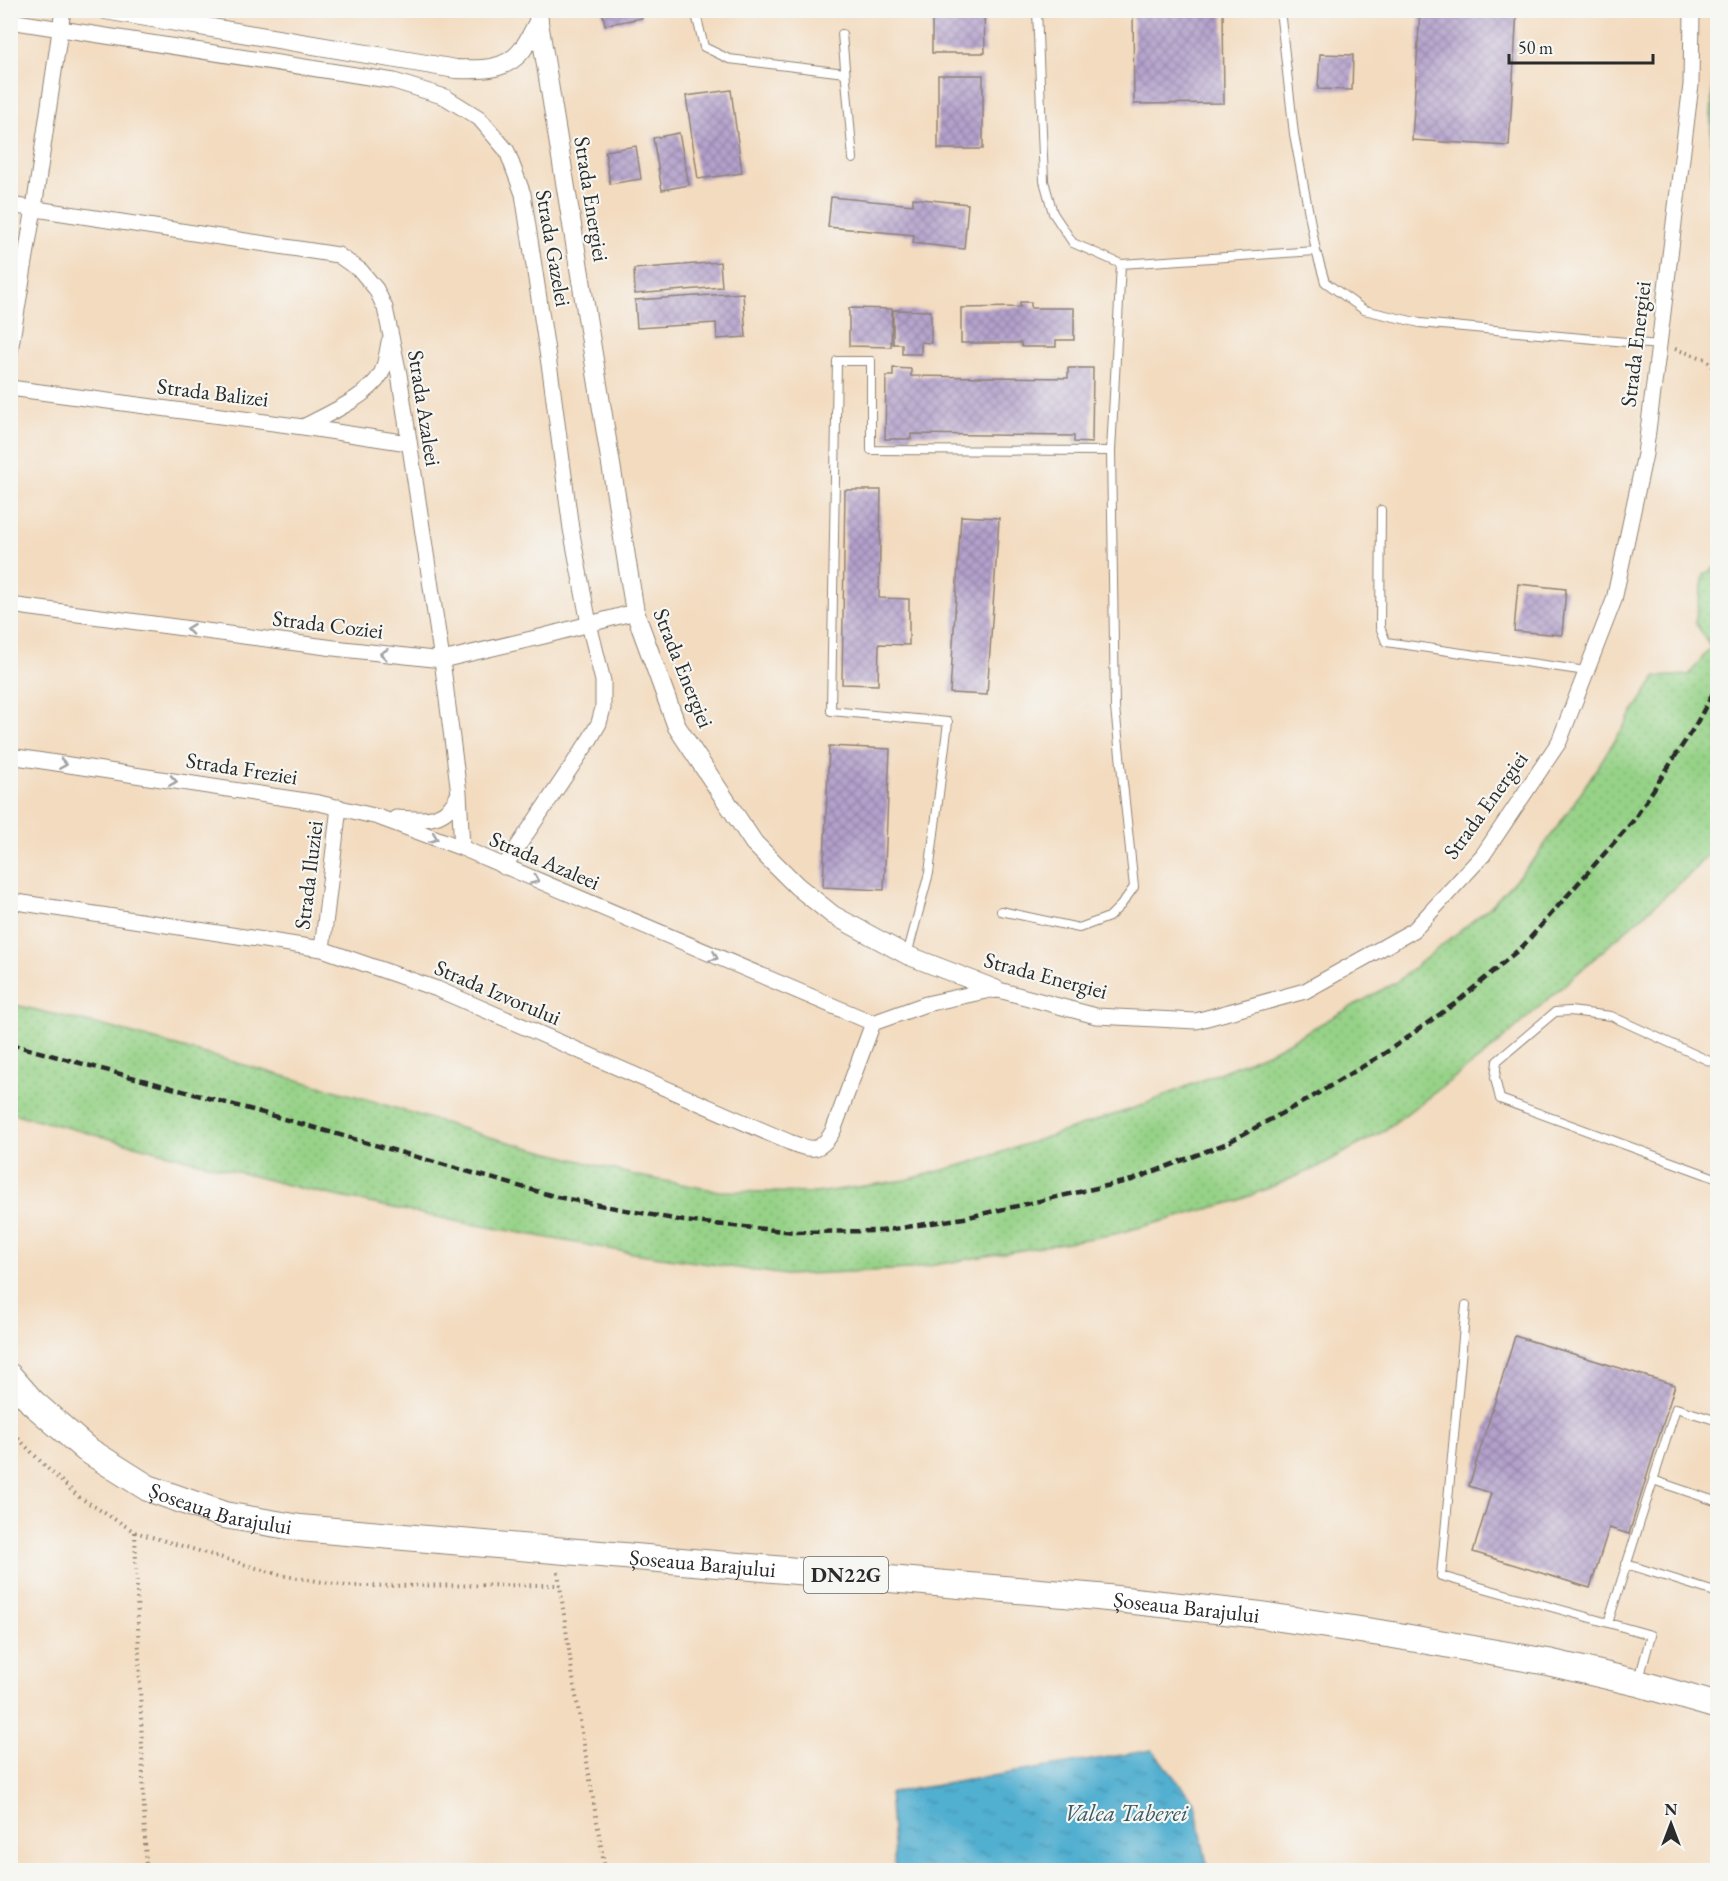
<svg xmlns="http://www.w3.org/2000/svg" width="1728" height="1881" viewBox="0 0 1728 1881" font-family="'EB Garamond',serif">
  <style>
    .grass { fill: url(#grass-dots); stroke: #607e59; stroke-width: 1.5 }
    .forest { fill: url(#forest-firs); stroke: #527050; stroke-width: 1.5 }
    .water { fill: url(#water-ripples); stroke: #3e6d7e; stroke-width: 1.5 }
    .building { fill: url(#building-cross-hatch) }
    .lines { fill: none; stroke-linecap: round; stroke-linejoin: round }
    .service-casing { stroke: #8f8375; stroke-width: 10 }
    .minor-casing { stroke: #8f8375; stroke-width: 17 }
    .tertiary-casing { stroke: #8f8375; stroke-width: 20 }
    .trunk-casing { stroke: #8f8375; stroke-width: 28 }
    .path { stroke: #8f8375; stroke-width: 4; stroke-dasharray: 1.5 4.5; stroke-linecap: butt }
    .service { stroke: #fff; stroke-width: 8 }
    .minor { stroke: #fff; stroke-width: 15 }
    .tertiary { stroke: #fff; stroke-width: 18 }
    .trunk { stroke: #fff; stroke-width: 26 }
    .rail { stroke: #2b2b2b; stroke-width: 4.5; stroke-dasharray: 9 4.5; stroke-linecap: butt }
    .oneway { stroke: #a0a0a0 }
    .labels { text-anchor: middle; stroke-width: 4.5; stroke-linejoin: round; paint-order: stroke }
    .shield { fill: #f6f6f2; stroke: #686867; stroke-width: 1.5 }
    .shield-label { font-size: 21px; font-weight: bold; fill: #2b2b2b }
    .street-label { font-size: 22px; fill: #2b2b2b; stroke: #f6f6f2 }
    .water-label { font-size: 24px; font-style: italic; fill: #385965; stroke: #f6f6f2 }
  </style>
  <defs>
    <pattern id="grass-dots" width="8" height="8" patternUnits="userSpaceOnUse" patternTransform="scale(1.5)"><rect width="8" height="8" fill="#96d287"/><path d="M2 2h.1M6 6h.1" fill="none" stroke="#81b475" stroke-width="1.8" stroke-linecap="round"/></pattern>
    <pattern id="forest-firs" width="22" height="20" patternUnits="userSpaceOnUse" patternTransform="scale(1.5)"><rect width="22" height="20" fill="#78b474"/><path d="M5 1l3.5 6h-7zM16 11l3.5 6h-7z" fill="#63935f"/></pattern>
    <pattern id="water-ripples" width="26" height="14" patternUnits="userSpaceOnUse" patternTransform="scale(1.5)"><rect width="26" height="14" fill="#51afd0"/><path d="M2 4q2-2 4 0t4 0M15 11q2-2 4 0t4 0" fill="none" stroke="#438fa9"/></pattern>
    <pattern id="building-cross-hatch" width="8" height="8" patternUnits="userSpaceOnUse" patternTransform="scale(1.5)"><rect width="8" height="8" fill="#b4a1cc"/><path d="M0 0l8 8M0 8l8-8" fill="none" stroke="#9383a6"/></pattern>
  </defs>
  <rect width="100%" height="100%" fill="#f6f6f2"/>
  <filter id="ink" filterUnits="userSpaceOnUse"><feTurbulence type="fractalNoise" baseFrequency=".0167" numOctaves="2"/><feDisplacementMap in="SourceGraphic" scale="12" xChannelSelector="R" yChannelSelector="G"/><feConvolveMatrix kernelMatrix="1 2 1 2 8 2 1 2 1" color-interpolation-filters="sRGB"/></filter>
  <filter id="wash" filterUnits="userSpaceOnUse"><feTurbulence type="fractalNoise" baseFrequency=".008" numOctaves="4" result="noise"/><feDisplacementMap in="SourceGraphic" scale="24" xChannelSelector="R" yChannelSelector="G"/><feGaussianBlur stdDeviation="1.35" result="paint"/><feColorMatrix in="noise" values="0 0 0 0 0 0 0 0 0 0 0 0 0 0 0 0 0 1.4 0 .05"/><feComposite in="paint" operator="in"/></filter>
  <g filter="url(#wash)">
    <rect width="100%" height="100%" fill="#f3dbbf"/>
    <path class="grass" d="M1717,566V844L1691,873L1487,1053L1382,1132L1314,1169L1237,1201L1115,1234L911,1269L786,1275L626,1252L460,1222L303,1189L11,1113V1004L112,1028L366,1099L486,1136L638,1176L719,1191L816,1193L906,1180L969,1163L1140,1106L1274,1050L1396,982L1491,906L1536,857L1572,806L1656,677L1689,675L1711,647L1695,622L1704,575Z"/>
    <path class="forest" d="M1716,11H1718L1717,251L1713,226L1711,120Z"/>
    <path class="water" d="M1152,1750L1195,1803L1208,1870H895L889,1793Z"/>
    <g id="blocks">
      <path class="building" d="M602,10H640L642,18L605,25Z
        M932,10H984L985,53H932Z
        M1133,10H1223L1224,103L1134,104Z
        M1420,10H1517L1509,146L1412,140Z
        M1320,54L1353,55L1352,90L1318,89Z
        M938,75H983V149H938Z
        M731,90L742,173L698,179L686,96Z
        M679,133L689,185L662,190L653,138Z
        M636,146L641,179L610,184L605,151Z
        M831,197L913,205V198L968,204L964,249L913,243L914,235L828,227Z
        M720,262L722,287L635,294L634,269Z
        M743,293L746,337L717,339L716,323L637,328L635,300Z
        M1020,302H1031V308H1074V340H1056V347H1022L1021,343H961V308L1020,307Z
        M849,308L892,309L891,347L849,346Z
        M893,310L931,311V343L921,342V354H902V344H893Z
        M893,368L911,369V376L1068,378V368H1093L1092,443L1074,442V436L911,434V439H885L886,376H893Z
        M845,490H881L879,598L909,599V645L879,644L878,685L842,684Z
        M961,516L999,518L987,695L950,693Z
        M1518,584L1566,589L1562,635L1514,631Z
        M829,746L890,749L884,890L823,887Z
        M1515,1336L1675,1385L1629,1534L1609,1528L1590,1588L1473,1552L1491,1493L1469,1486Z"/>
    </g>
  </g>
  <g filter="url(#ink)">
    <use href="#blocks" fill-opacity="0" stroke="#8f8375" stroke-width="1.5"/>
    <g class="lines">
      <defs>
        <path id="service" d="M695,10L704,47L729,59L845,73
          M1280,10L1294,134L1316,251L1325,282L1364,310L1420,323L1659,345
          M842,34L853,159
          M1121,264L1316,251
          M1381,510L1380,627L1386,642L1586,671
          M1001,911L1079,928L1109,917L1121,905L1134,887L1115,708L1111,451
          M907,955L929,873L948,722L831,711L837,361H871V450L1111,451L1121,264L1073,243L1053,213L1044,181L1037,10
          M1718,1065L1611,1016L1570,1011L1555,1012L1497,1061L1495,1078L1500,1099L1718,1179
          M1466,1305L1441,1576L1651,1635L1639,1679
          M1653,1480L1718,1502
          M1626,1564L1718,1593
          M1608,1623L1676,1408L1718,1421"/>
        <path id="minor" d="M10,21L394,81L445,97L479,118L507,151L523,194L551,377L571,529L589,624L603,681V708L599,723L590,739L504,867
          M10,205L338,255L361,271L376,289L385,308L399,374L442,660L459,793L462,848
          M10,351L34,208L63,10
          M10,388L303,427L408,443
          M303,427C326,415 368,397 381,374C386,364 387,352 389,342
          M10,605L334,648L442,660L544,636L635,612
          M10,756L319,803L378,817L462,848L873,1023L926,1004L995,989L1096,1016L1196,1021L1305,991L1414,930L1483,855L1559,742L1614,600L1645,454L1659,345L1691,85L1692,10
          M396,818C424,820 447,823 459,793
          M10,901L322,949L437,989L789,1142C812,1151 820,1153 833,1131L873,1023
          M322,949L339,807"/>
        <path id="tertiary" d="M105,10L456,69C480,70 506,71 522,50C529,41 534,29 539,20
          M537,10L635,612L677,727L754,843L797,886L833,915L907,955L995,989"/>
        <g id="trunk">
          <path id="s1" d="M10,1377L32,1402L86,1449L148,1488L224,1515L300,1528L1098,1597L1261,1615L1393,1635L1548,1662L1638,1683L1718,1706"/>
        </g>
      </defs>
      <use href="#service" class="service-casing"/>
      <use href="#minor" class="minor-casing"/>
      <use href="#tertiary" class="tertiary-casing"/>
      <use href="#trunk" class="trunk-casing"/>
      <path class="path" d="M1675,349L1706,359L1718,374
        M10,1430L50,1471L79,1497L135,1532L280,1575L347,1586L560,1585
        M135,1532L146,1870
        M558,1572L572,1672L605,1870"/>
      <use href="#service" class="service"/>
      <use href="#minor" class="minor"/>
      <use href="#tertiary" class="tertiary"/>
      <use href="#trunk" class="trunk"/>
      <path class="rail" d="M10,1044L249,1109L557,1197L684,1221L794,1232L881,1231L964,1218L1132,1180L1227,1143L1312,1097L1385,1053L1457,1002L1523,946L1633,821L1695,726L1718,684"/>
    </g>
    <defs><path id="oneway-chevron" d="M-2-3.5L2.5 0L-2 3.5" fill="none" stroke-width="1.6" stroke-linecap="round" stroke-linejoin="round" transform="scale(1.5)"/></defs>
    <g class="oneway">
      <use href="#oneway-chevron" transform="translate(190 629) rotate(-173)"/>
      <use href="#oneway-chevron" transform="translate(384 654) rotate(-173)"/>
      <use href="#oneway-chevron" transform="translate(63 764) rotate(9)"/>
      <use href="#oneway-chevron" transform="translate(173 781) rotate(9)"/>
      <use href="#oneway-chevron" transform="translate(434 838) rotate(21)"/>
      <use href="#oneway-chevron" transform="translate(535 880) rotate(23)"/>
      <use href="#oneway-chevron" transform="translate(714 957) rotate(23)"/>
    </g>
  </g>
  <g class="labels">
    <rect class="shield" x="804" y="1557" width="84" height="36" rx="4.5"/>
    <g class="shield-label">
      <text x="846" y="1582">DN22G</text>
    </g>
    <g class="street-label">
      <text transform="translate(592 199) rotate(81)" y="8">Strada Energiei</text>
      <text transform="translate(554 248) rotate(80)" y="8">Strada Gazelei</text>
      <text transform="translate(1635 344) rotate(-83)" y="8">Strada Energiei</text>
      <text transform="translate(213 392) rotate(7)" y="8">Strada Balizei</text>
      <text transform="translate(425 408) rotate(81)" y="8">Strada Azaleei</text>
      <text transform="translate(328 624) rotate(7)" y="8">Strada Coziei</text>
      <text transform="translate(684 668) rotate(68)" y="8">Strada Energiei</text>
      <text transform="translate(242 768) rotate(9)" y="8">Strada Freziei</text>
      <text transform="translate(1485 805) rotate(-54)" y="8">Strada Energiei</text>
      <text transform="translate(545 860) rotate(23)" y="8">Strada Azaleei</text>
      <text transform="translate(308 875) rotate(-83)" y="8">Strada Iluziei</text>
      <text transform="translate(1046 975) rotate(15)" y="8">Strada Energiei</text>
      <text transform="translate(498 992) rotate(23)" y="8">Strada Izvorului</text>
      <text dy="8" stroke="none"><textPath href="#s1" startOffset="254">Șoseaua Barajului</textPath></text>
      <text dy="8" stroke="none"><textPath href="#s1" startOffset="740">Șoseaua Barajului</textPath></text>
      <text dy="8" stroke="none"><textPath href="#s1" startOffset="1226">Șoseaua Barajului</textPath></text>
    </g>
    <g class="water-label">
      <text x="1126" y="1821">Valea Taberei</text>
    </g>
  </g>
  <rect width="1728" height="1881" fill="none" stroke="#f6f6f2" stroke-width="36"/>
  <g transform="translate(1671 1824)" stroke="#f6f6f2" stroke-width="4.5" paint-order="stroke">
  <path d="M0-4.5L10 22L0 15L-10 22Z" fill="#2b2b2b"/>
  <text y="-9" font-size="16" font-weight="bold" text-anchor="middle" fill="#2b2b2b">N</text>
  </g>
  <path d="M1509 54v9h144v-9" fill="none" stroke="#2b2b2b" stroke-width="3"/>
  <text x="1518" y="54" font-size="18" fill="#2b2b2b" stroke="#f6f6f2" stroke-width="4.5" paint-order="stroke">50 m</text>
</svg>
